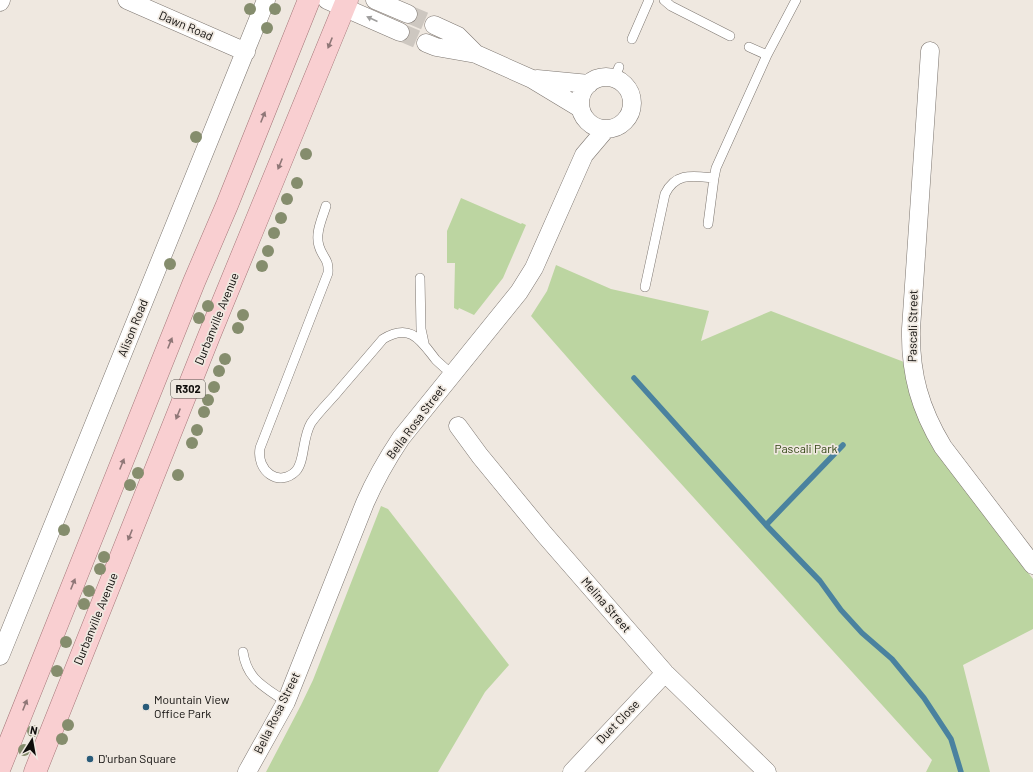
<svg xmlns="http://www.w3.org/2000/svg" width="1033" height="772" viewBox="0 0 1033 772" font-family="Barlow,sans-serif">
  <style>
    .green { fill: #bcd5a1 }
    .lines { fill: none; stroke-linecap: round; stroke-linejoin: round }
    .stream { stroke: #4a829f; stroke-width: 5.5 }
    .minor-tunnel { stroke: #cdc7c0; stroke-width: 18; stroke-dasharray: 18 9; stroke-linecap: butt }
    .service-casing { stroke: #7d7670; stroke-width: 10 }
    .minor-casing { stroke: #7d7670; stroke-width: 19 }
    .primary-casing { stroke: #a47678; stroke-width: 23 }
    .service { stroke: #fff; stroke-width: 9 }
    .minor { stroke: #fff; stroke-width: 18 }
    .primary { stroke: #f9cfd1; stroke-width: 22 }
    .tree { fill: #858d6d }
    .oneway { fill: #9f9e9d }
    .oneway2 { fill: #8f7777 }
    .poi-dot { fill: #295b79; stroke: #efe8e0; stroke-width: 1.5 }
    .labels { text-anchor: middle; stroke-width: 3.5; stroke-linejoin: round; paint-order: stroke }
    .shield { fill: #efe8e0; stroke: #524e4a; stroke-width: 1 }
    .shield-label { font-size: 11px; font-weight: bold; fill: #0e0c0a }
    .street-label { font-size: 12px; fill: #0e0c0a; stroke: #efe8e0 }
    .park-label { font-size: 12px; fill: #2e420f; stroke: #efe8e0 }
    .poi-label { font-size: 12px; fill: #0e0c0a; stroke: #efe8e0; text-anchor: start }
  </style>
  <rect width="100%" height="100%" fill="#efe8e0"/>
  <path class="green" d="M461,198L521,224L522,223L526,225L503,278L474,315L459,308L458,310L454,308L455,263H447V231Z
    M556,265L611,289L709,311L701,341L771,311L904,362L938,454L1033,579V629L963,665L990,772H926L932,760L595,389L531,316L547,291Z
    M381,506L388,509L509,665L485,692L438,772H266L301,705L313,680Z"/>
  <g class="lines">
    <path class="stream" d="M634,378L766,525L820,581L841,610L862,633L892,659L924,698L951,739L961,772
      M766,525L843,445"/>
    <path class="minor-tunnel" d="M408,14L434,25
      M400,32L426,43"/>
    <defs>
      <path id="service" d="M664,0L671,6L730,36
        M632,39L649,0
        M749,47L767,55
        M614,79L619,67
        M326,206C322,219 315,233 319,246C323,259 329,258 328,273L260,448C256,471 279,488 296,471C305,461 302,438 311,423C318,413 327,404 335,395C351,376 367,358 383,339C411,322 421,341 436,360C441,365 447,370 453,374
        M708,224L714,178L716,168L767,55L796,0
        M420,278L421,329L424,343
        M645,287L665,194C676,172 693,176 714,178
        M243,652C247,680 265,687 286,702"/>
      <path id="minor" d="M127,0L246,52
        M327,0L400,32
        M375,0L408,14
        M0,2L1,0
        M434,25L458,36L476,54
        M426,43L436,47L476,54L532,79L580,108
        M930,51L911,329C910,374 920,409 943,447L1033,565
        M580 103a26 26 0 1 1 52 0a26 26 0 1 1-52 0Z
        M537,79L589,84
        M458,426L480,456L544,534L665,673L767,772
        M0,656L266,0
        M247,772L286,702L365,503C375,480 387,459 401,438L519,292L534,268L584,155L606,129
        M572,772L665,673"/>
      <path id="primary" d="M0,767L194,282L227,205L309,0
        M35,772L209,336L347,0"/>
    </defs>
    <use href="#service" class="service-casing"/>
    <use href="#minor" class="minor-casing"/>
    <use href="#primary" class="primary-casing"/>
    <use href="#service" class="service"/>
    <use href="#minor" class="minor"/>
    <use href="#primary" class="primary"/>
  </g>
  <g class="tree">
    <circle cx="250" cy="9" r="6"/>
    <circle cx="275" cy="9" r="6"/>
    <circle cx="267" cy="28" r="6"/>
    <circle cx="196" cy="137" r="6"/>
    <circle cx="306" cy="154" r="6"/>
    <circle cx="297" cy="183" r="6"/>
    <circle cx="287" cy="199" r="6"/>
    <circle cx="281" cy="218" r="6"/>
    <circle cx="274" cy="233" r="6"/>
    <circle cx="268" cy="251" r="6"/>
    <circle cx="170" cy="264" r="6"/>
    <circle cx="262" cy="266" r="6"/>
    <circle cx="208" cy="306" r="6"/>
    <circle cx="243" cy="315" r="6"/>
    <circle cx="199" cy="318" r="6"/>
    <circle cx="238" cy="328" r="6"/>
    <circle cx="225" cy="359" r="6"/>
    <circle cx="219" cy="371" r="6"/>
    <circle cx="214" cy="387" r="6"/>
    <circle cx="208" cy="400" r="6"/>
    <circle cx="204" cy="412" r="6"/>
    <circle cx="197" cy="430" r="6"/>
    <circle cx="192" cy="443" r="6"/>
    <circle cx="138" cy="473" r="6"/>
    <circle cx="178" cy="475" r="6"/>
    <circle cx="130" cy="485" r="6"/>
    <circle cx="64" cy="530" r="6"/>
    <circle cx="104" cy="557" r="6"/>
    <circle cx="100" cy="569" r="6"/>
    <circle cx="89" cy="591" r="6"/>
    <circle cx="84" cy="604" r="6"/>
    <circle cx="66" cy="642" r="6"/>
    <circle cx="57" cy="671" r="6"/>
    <circle cx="68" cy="725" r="6"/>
    <circle cx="33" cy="731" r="6"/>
    <circle cx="62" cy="739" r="6"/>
    <circle cx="24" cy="750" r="6"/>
  </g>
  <defs><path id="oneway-solid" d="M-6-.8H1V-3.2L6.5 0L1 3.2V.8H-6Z"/></defs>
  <use class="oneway" href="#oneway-solid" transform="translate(372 19) rotate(-156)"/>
  <g class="oneway2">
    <use href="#oneway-solid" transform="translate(330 43) rotate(112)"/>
    <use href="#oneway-solid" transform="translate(263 117) rotate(-68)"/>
    <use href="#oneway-solid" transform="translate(280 164) rotate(112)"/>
    <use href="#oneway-solid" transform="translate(170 343) rotate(-68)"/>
    <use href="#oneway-solid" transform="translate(178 414) rotate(112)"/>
    <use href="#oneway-solid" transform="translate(122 464) rotate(-68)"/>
    <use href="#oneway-solid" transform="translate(130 535) rotate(112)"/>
    <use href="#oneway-solid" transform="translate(73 584) rotate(-68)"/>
    <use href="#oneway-solid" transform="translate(25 705) rotate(-68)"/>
  </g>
  <g class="poi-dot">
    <circle cx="146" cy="707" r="4"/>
    <circle cx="90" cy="759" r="4"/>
  </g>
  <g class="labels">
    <rect class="shield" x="171" y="380" width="34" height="18" rx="3"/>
    <g class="shield-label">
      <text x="188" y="393">R302</text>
    </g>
    <g class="street-label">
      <text transform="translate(186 26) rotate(23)" y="4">Dawn Road</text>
      <text transform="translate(217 319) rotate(-68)" y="4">Durbanville Avenue</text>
      <text transform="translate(913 326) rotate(-89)" y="4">Pascali Street</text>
      <text transform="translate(133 328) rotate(-68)" y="4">Alison Road</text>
      <text transform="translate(416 422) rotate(-53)" y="4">Bella Rosa Street</text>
      <text transform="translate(606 605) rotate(49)" y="4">Melina Street</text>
      <text transform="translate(96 619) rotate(-68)" y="4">Durbanville Avenue</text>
      <text transform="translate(277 713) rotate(-64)" y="4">Bella Rosa Street</text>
      <text transform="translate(618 722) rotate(-46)" y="4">Duet Close</text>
    </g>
    <g class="park-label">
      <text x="806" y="453">Pascali Park</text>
    </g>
    <g class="poi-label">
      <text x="154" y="704">Mountain View<tspan x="154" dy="14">Office Park</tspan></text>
      <text x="98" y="763">D'urban Square</text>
    </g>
  </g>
  <g transform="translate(32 740) rotate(11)" stroke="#efe8e0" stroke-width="3" paint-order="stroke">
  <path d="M0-3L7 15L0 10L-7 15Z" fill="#0e0c0a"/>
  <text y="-6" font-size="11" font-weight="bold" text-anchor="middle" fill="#0e0c0a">N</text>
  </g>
</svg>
